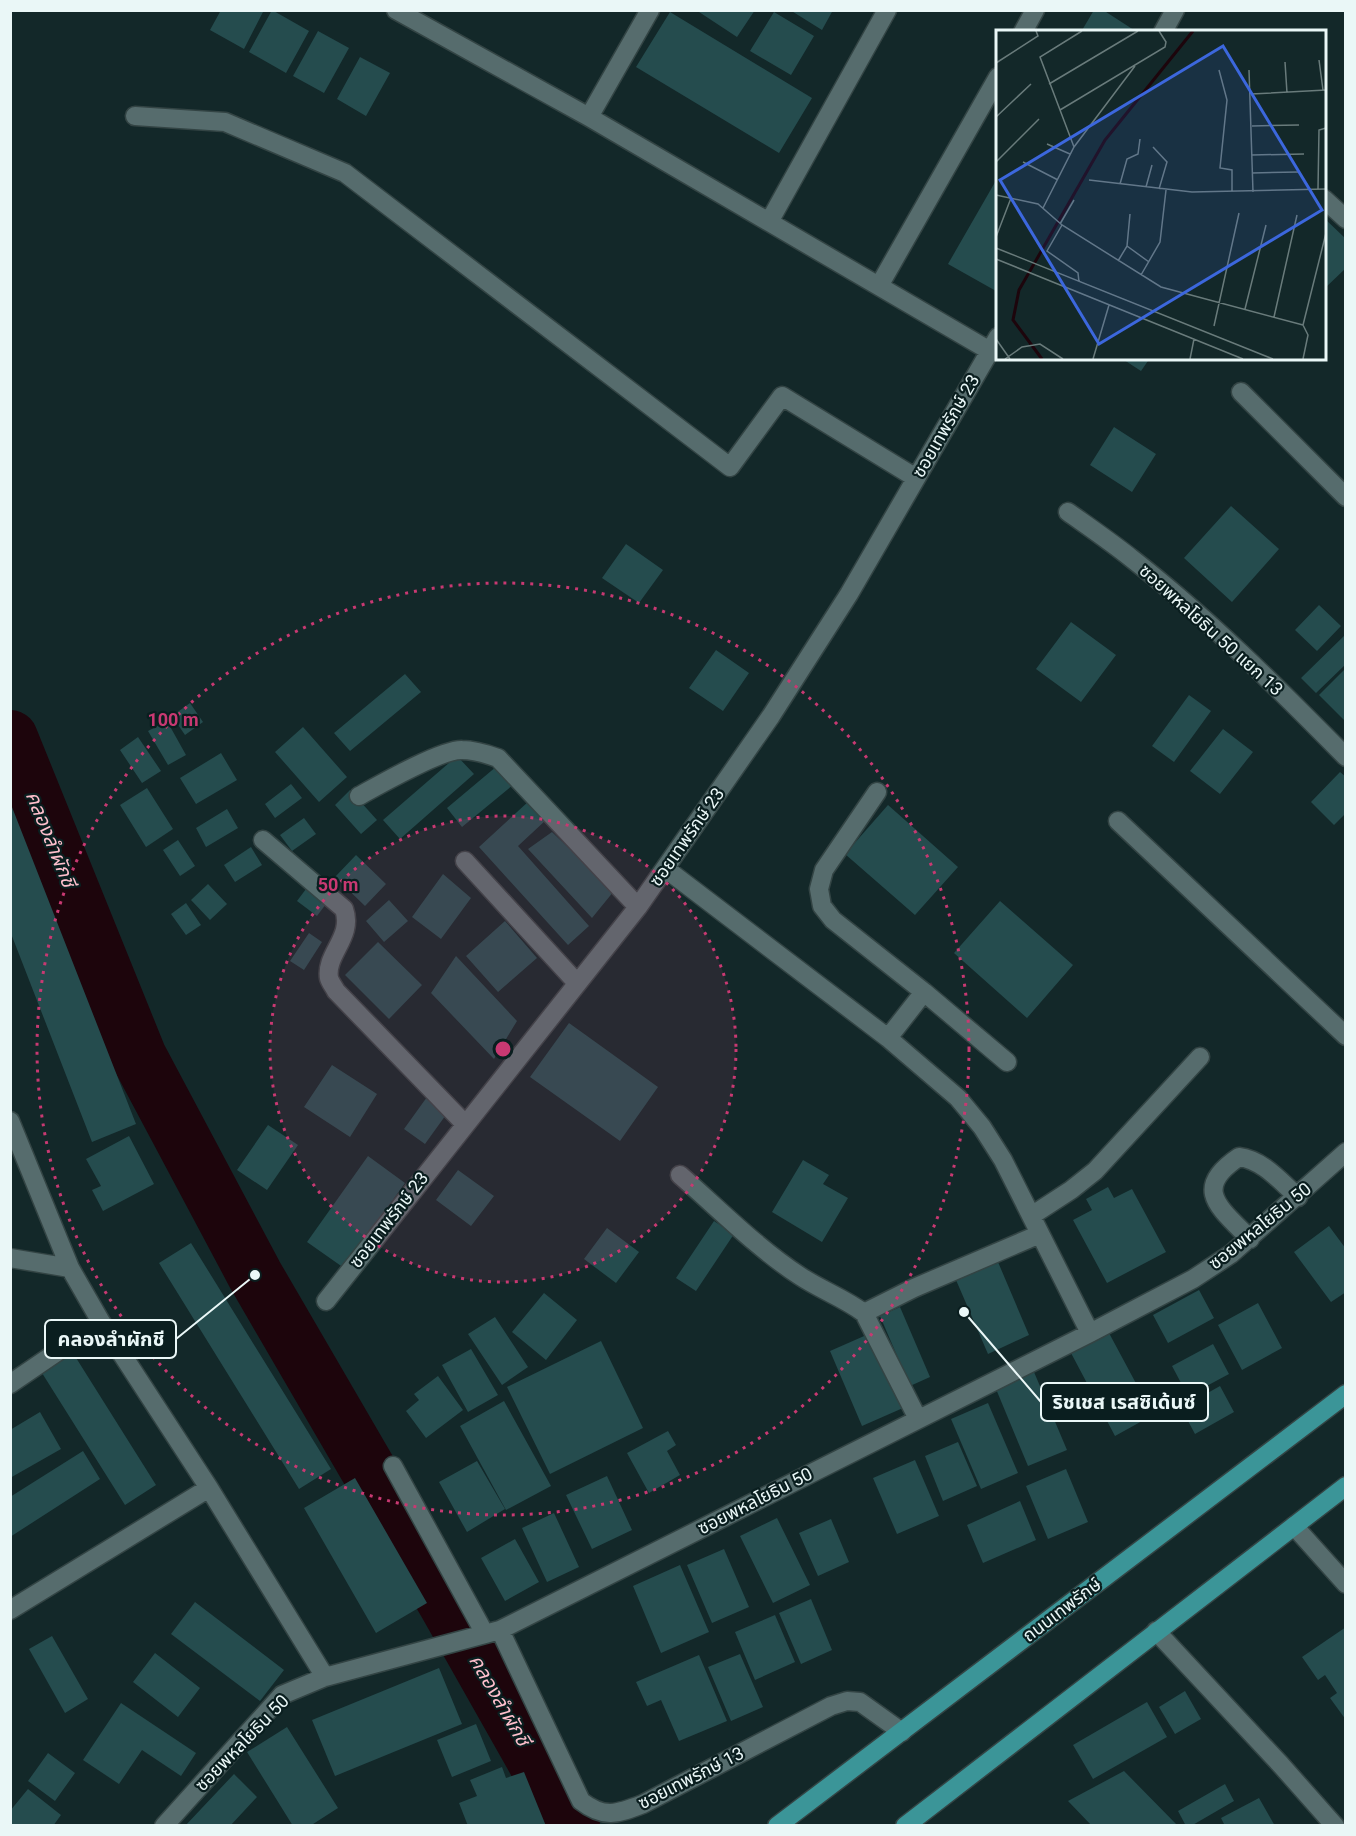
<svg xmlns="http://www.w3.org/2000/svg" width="1356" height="1836" viewBox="0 0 1356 1836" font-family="Roboto,'Noto Sans Thai',sans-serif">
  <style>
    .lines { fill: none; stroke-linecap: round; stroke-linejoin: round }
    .river { stroke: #1d050c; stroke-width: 56 }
    .building { fill: #254c4e }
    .minor-casing { stroke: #344; stroke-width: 21 }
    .major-casing { stroke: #344; stroke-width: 21 }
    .minor { stroke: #566c6d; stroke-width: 18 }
    .major { stroke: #3b9598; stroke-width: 18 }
    .ring { fill: none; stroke: #c83972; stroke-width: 3; stroke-dasharray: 3 6 }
    .labels { text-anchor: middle; stroke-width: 4.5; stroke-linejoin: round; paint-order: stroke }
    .street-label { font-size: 18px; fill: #eaf7f7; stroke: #0a1e1f }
    .water-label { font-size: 20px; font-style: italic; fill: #febfcc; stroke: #0a1e1f }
    .inset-river { fill: none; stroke: #1d050c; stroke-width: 3 }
    .inset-road { fill: none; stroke: #697b7b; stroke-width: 1.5 }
    .view { fill: #3c67dd; fill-opacity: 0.15; stroke: #3c67dd; stroke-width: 3 }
    .inset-edge { fill: none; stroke: #eaf7f7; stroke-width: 3 }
    .centre { fill: #c83972; stroke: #0a1e1f; stroke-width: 3 }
    .ring-label { font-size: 18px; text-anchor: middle; font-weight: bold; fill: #c83972; stroke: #0a1e1f; stroke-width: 4.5; stroke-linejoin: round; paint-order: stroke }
    .leader { fill: none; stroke: #eaf7f7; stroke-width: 2 }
    .callout-dot { fill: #eaf7f7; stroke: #0a1e1f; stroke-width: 2 }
    .callout { fill: #0a1e1f; stroke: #eaf7f7; stroke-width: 2 }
    .callout-label { font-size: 20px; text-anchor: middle; font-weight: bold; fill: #eaf7f7 }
  </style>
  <rect width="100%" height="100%" fill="#132829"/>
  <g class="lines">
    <path class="river" d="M10,738L139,1057L255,1275L447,1605L572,1826"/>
  </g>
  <path class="building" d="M221,10H264L244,49L210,30Z
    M272,10L309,31L286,73L249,52Z
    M696,10H755L737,37Z
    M790,10H833L822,30Z
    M1094,10H1103L1137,32H1081Z
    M670,12L812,98L779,153L636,67Z
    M774,12L814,36L791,75L750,51Z
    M318,31L349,48L324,93L293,76Z
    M360,57L390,73L366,116L337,99Z
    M998,177V288L996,291L948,264Z
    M1324,218L1346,239V268L1324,289Z
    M1121,358H1150L1141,371Z
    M1114,427L1156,454L1132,492L1090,465Z
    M1231,506L1279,549L1232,602L1184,558Z
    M626,544L663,570L639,603L602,578Z
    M1319,605L1341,626L1317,651L1295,630Z
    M1071,622L1116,655L1081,702L1036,669Z
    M1346,634V664L1316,693L1301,678Z
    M716,650L749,673L723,711L689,688Z
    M1346,668V722L1319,695Z
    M405,674L421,692L350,751L334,733Z
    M1189,695L1211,711L1174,762L1152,746Z
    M190,703L203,722L185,735L172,716Z
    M167,721L186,755L168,765L148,731Z
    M303,727L347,777L319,802L275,752Z
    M1223,729L1253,752L1220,794L1190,771Z
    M138,737L161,771L142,783L120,750Z
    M221,753L237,780L196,804L180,778Z
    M457,756L474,774L400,839L383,820Z
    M497,766L513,785L462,827L447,808Z
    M1340,772L1346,777V813L1334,825L1311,802Z
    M291,784L302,798L275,818L265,804Z
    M147,788L173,829L146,847L120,805Z
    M350,790L377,820L361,834L335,805Z
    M529,801L546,820L518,846L589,926L568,945L479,847Z
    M10,802L136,1124L92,1142L10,931Z
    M888,805L958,867L915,915L845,854Z
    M227,809L238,828L206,847L196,828Z
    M304,818L316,834L292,851L280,835Z
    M552,832L614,891L592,918L528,849Z
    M178,840L195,866L180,876L163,850Z
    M251,847L262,865L235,882L224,865Z
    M356,855L386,884L365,906L335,877Z
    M443,874L471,898L441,939L412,917Z
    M208,884L227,904L210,920L191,900Z
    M309,885L329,900L317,916L297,901Z
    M389,900L408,921L384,942L366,921Z
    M1000,901L1073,965L1027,1018L954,953Z
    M186,903L201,925L186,935L171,914Z
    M505,921L537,958L498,992L466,956Z
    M309,933L322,942L304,970L290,961Z
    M378,942L422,985L389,1019L345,975Z
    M456,956L517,1021L494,1059L431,993Z
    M569,1023L658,1087L620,1141L530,1077Z
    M332,1065L377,1094L350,1137L304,1107Z
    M427,1097L448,1112L425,1144L404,1129Z
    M268,1125L298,1145L267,1190L237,1170Z
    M129,1136L154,1184L103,1211L92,1190L101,1186L86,1159Z
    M368,1156L405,1183L344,1268L307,1242Z
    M803,1160L829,1175L823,1184L848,1198L822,1242L772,1212Z
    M458,1170L494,1196L471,1226L436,1200Z
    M1108,1187L1114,1198L1132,1189L1166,1252L1107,1283L1073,1220L1092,1210L1086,1199Z
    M714,1221L734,1234L696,1291L676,1278Z
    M1329,1226L1346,1249V1292L1331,1302L1294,1252Z
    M607,1228L639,1252L616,1283L584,1259Z
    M191,1243L331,1469L299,1489L159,1263Z
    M998,1262L1029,1335L988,1354L956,1280Z
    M1199,1290L1214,1318L1168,1343L1153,1315Z
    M544,1293L577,1320L546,1360L512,1332Z
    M1258,1303L1282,1348L1242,1370L1218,1325Z
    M900,1307L930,1377L910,1386L880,1316Z
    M495,1317L528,1367L502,1385L468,1334Z
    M871,1333L903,1408L862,1426L830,1351Z
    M1109,1333L1153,1415L1115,1436L1071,1353Z
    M601,1341L643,1428L550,1474L507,1387Z
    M1213,1344L1229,1374L1188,1396L1172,1366Z
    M471,1349L498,1395L468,1412L442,1365Z
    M73,1353L156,1485L125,1505L42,1373Z
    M1034,1372L1067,1450L1028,1466L996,1389Z
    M438,1376L463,1410L426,1438L406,1411L419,1400L414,1394Z
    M1220,1386L1234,1412L1195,1434L1181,1408Z
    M504,1401L551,1486L506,1510L460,1426Z
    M988,1403L1018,1473L981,1489L951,1419Z
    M40,1412L61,1449L10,1478V1430Z
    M668,1431L676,1445L667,1451L680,1475L649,1493L627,1453Z
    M958,1442L977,1486L943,1501L925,1456Z
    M83,1451L100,1479L10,1537V1497Z
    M915,1460L939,1516L897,1534L873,1478Z
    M477,1461L505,1509L467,1532L439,1482Z
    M1066,1469L1088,1522L1048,1539L1026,1486Z
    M607,1476L632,1530L592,1549L566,1495Z
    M355,1478L427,1603L376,1633L304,1508Z
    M1020,1501L1036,1540L983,1563L967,1525Z
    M554,1513L579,1567L547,1582L522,1528Z
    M777,1518L810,1585L773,1603L740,1536Z
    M831,1519L849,1562L818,1576L799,1533Z
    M515,1539L539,1582L505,1601L481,1558Z
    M724,1549L749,1607L712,1623L687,1565Z
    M680,1565L709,1632L661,1653L633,1586Z
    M811,1599L832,1650L801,1664L779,1613Z
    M195,1602L284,1670L260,1701L171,1634Z
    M775,1615L795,1662L755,1680L735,1632Z
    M1346,1627V1720L1330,1698L1337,1693L1325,1675L1318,1680L1302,1657Z
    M52,1636L88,1699L65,1713L29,1649Z
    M155,1653L200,1688L178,1717L133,1682Z
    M740,1654L763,1707L731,1721L708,1667Z
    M699,1655L727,1721L679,1741L661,1700L647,1706L636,1682Z
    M439,1668L462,1724L335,1776L312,1720Z
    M1185,1691L1201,1719L1175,1734L1159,1707Z
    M1147,1702L1167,1737L1093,1779L1073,1745Z
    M121,1703L196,1753L181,1776L142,1750L119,1784L83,1760Z
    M476,1724L491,1761L452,1777L437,1740Z
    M287,1727L338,1808L310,1826H293L247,1752Z
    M48,1753L75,1773L55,1801L28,1781Z
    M502,1767L506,1778L524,1772L546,1826H468L459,1803L477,1796L470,1780Z
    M1124,1771L1178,1826H1092L1068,1801Z
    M234,1774L257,1797L230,1826H185Z
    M1225,1784L1234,1801L1191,1826H1186L1178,1811Z
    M28,1789L61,1815L53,1826H13L10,1823V1811Z
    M1259,1798L1275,1826H1225L1221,1818Z"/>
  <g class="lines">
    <defs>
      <path id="minor" d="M396,10L589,117L990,351
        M1023,32L1035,10
        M1163,32L1175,10
        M135,116L225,122L345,173L730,467L782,396L916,478
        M589,117L650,10
        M1324,199L1346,219
        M769,222L887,10
        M879,286L998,77
        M1241,392L1346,497
        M1068,512C1089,527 1111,542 1131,558C1208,618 1278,688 1346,757
        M877,792L824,870L819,889L822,906L833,920L924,992L888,1038
        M359,796C379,785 442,749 462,750C474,750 487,754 498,758L638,907
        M1118,821L1346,1036
        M263,840L344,909C354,937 325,954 329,978C330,982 334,987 336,991L465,1124
        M465,861L577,983
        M666,869L888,1038L958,1098L982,1127L1003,1160L1090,1333
        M924,992L1007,1062
        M10,1121L70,1268L101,1322L209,1488L325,1677
        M680,1175C719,1209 757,1248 800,1276C821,1290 844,1298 864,1313
        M1031,1216L1071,1190L1095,1171L1200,1057
        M1250,1239C1220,1208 1191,1189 1239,1157C1263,1160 1280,1181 1298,1197
        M10,1258L70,1268
        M326,1301L638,907L771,716L849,594L998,337
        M10,1384L101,1322
        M918,1419L864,1313L914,1288L1040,1234
        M393,1466L485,1634
        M1294,1526L1346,1584
        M10,1610L209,1488
        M500,1630L581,1801C604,1819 617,1814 643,1804L831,1706L847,1701L860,1702L902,1732
        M1156,1631L1281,1765L1335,1826
        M164,1826L282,1695L325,1677L500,1630L1090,1333L1193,1279L1231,1254L1346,1152"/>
      <path id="major" d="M777,1826L1346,1394
        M905,1826L1346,1486"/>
    </defs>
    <use href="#minor" class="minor-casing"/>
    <use href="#major" class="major-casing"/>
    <use href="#minor" class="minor"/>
    <use href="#major" class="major"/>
  </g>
  <circle cx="503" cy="1049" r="233" fill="#c83972" fill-opacity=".12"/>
  <g class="ring">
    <circle cx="503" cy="1049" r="233"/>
    <circle cx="503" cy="1049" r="466"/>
  </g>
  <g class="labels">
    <g class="street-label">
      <text transform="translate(946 426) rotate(-60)" y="6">ซอยเทพรักษ์ 23</text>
      <text transform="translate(1211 630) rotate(42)" y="6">ซอยพหลโยธิน 50 แยก 13</text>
      <text transform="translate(687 837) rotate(-55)" y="6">ซอยเทพรักษ์ 23</text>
      <text transform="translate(389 1220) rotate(-52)" y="6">ซอยเทพรักษ์ 23</text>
      <text transform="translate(1260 1226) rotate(-39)" y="6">ซอยพหลโยธิน 50</text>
      <text transform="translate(755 1501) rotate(-27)" y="6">ซอยพหลโยธิน 50</text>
      <text transform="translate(1062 1610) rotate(-37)" y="6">ถนนเทพรักษ์</text>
      <text transform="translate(242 1743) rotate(-46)" y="6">ซอยพหลโยธิน 50</text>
      <text transform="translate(691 1778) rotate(-27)" y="6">ซอยเทพรักษ์ 13</text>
    </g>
    <g class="water-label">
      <text transform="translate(51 839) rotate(68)" y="7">คลองลำผักชี</text>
      <text transform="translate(500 1700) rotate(60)" y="7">คลองลำผักชี</text>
    </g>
  </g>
  <g transform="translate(996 30)">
    <rect width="330" height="330" fill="#132829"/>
    <path class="inset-river" d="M46,329L17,290L23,260L109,110L197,1"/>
    <path class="inset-road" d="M323,30L327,60M289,32L291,63M0,33L42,6L40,1M223,40L231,70L224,138L236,140V162M253,40L257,162M53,54L142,1M255,64L330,60M64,80L169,17L170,12L163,1M0,87L35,54M256,96L303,95M51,114L74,124M78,117L44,27L86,1M157,117L171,132L163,159M256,125L308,124M0,132L43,89M27,132L62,150M256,143L302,142M93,150L196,162L330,159M124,154L131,129L142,124L144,109M150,157L156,135M322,159L323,100L330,98M0,165L42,174L66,195L165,257L307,295M47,178L78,117L139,36M64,194L78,170M66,195L51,221L82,243L83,252M0,207L15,168M131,216L134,184M0,218L277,329M0,229L247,329M122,231L131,216L153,232M145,245L164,212L170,160M249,279L270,195M278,287L301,185M307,295L330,203M218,296L243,183M0,309L14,329M9,329L26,317L44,314L67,329M97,329L113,275M194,329L198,309M307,329L312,305L307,295"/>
    <path class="view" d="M227,16L326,180L103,314L4,150Z"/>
    <rect width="330" height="330" class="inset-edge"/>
  </g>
  <circle cx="503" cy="1049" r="9" class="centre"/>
  <g class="ring-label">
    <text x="173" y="726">100 m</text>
    <text x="338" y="891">50 m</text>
  </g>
  <path class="leader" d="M255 1275L176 1339M964 1312L1041 1402"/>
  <g class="callout-dot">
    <circle cx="255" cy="1275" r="6"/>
    <circle cx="964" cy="1312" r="6"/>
  </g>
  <g class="callout">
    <rect x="45" y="1320" width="131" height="38" rx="6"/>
    <rect x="1041" y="1383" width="167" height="38" rx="6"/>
  </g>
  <g class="callout-label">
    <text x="111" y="1346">คลองลำผักชี</text>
    <text x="1124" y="1409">ริชเชส เรสซิเด้นซ์</text>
  </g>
  <rect width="1356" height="1836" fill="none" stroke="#eaf7f7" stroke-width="24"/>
</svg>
